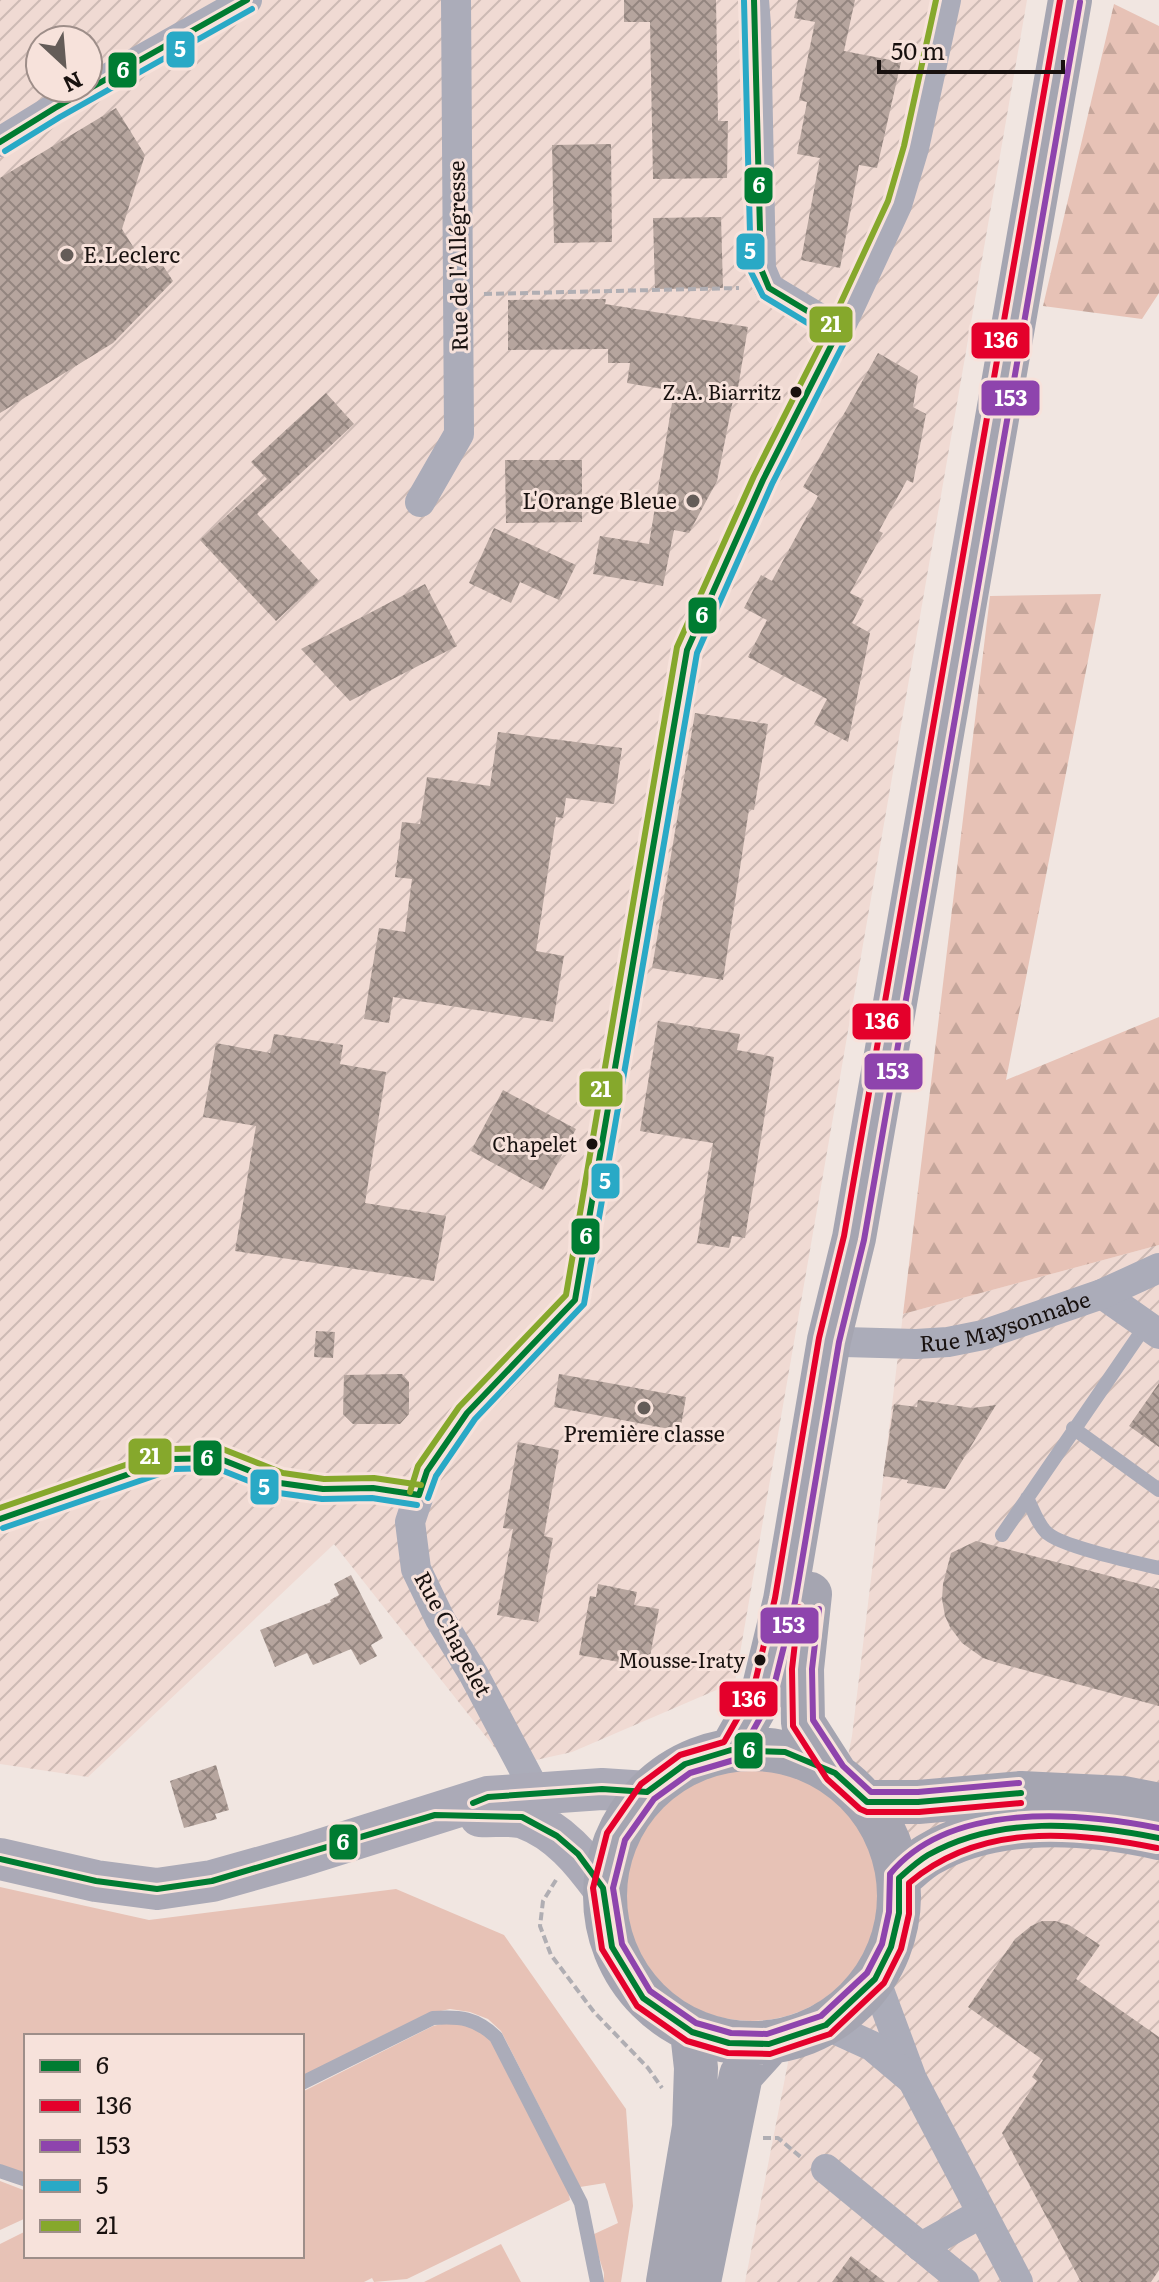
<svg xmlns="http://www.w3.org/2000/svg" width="1159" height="2282" viewBox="0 0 1159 2282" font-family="Literata,serif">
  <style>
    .industrial { fill: url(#industrial-furrows); fill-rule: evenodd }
    .green { fill: #e7c2b6 }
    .forest { fill: url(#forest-firs) }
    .building { fill: url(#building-cross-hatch) }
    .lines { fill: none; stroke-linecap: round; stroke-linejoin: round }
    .path { stroke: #b0aeb3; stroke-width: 4; stroke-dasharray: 8 4; stroke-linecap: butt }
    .lane { stroke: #abacb9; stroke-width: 14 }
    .street { stroke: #abacb9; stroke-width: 30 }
    .secondary { stroke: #abaab7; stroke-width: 42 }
    .primary { stroke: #a5a5b1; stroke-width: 44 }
    .bus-1-casing { stroke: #f7e2db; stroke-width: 12 }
    .bus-2-casing { stroke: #f7e2db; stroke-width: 12 }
    .bus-3-casing { stroke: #f7e2db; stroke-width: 12 }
    .bus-4-casing { stroke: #f7e2db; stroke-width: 12 }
    .bus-5-casing { stroke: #f7e2db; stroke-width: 12 }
    .bus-1 { stroke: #007c32; stroke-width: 6 }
    .bus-2 { stroke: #e4002b; stroke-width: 6 }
    .bus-3 { stroke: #8e44ad; stroke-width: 6 }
    .bus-4 { stroke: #29a9c6; stroke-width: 6 }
    .bus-5 { stroke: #86a82c; stroke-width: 6 }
    .poi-dot { fill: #645c58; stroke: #f7e2db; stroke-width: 3 }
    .bus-dot { fill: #18110f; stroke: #f7e2db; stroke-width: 3 }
    .labels { text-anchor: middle; stroke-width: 6; stroke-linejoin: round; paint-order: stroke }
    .bus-label { font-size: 20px; fill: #18110f; stroke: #f7e2db; text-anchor: end }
    .poi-label { font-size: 22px; fill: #18110f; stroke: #f7e2db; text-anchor: start }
    .street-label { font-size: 22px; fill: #18110f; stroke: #f7e2db }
    .line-badge { stroke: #f7e2db; stroke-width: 3 }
    .badge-label { font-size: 22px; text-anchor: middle; font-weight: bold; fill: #fff }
  </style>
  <defs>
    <pattern id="industrial-furrows" width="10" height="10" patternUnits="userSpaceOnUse" patternTransform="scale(2)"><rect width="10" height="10" fill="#f0dad3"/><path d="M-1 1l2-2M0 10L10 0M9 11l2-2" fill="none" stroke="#cdbab4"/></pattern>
    <pattern id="forest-firs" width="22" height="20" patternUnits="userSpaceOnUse" patternTransform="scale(2)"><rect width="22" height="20" fill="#e7c2b6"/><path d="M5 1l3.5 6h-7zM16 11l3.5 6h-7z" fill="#c5a69b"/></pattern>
    <pattern id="building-cross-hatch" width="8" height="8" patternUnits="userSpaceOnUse" patternTransform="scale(2)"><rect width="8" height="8" fill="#b6a59e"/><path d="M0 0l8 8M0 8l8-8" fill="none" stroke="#93857f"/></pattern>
  </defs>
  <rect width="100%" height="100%" fill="#f1e6e1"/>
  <path class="industrial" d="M0,0H1027L735,1682L572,1752L509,1766L334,1544L88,1777L0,1764ZM40,40H88V88H40Z
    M1159,1245V2282H745L852,1736L903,1314Z"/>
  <path class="green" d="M622 1892a129 129 0 1 1 258 0a129 129 0 1 1-258 0Z
    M0,1887L149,1920L396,1889L504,1935L626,2109L633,2206L621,2282H604V2273L592,2235L618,2223L605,2183L580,2187L501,2031L488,2019L470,2012L450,2009L427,2014L302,2079V2036H26V2176L0,2166Z
    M454,2021L478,2030L495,2043L568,2190L570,2200L407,2279L374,2282L372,2278L364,2282H0V2244L26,2231V2256H302V2092L433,2026Z
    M0,2181L26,2191V2218L0,2230Z
    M501,2244L521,2282H424Z"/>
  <path class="forest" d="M1114,4L1159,26V293L1142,319L1043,306Z
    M1101,594L1006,1080L1159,1017V1245L903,1314L990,596Z"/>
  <path class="building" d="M624,0H716L718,121H728L727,178L653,179L650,22H624Z
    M798,0H855L844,51L901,62L877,168L859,165L840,268L801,260L820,158L797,154L807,102L799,100L815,22L794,18Z
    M116,108L145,155L122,229L147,269L160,261L173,281L113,343L0,413V178Z
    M611,144L612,242L554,243L552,145Z
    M721,217L723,288L655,289L653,218Z
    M606,299L605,304L748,327L736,400H733L717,481L689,533L674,530L663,586L593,574L600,536L649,544L674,391L627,383L630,363H608V349L508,350V300Z
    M878,353L918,376L913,407L926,414L913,483L907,480L879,531L883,533L850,593L864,600L852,623L870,633L848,742L814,724L827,699L748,657L767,620L744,608L761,575L772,581L818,496L803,487Z
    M326,393L354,424L257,514L319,581L276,621L200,540L267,479L251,462Z
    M505,460H582V522L506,523Z
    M494,528L576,565L559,600L520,582L511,603L469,583Z
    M425,584L457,646L350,701L301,649Z
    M695,713L768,724L754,810L749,809L723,980L652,968Z
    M498,732L622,748L614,804L566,798L563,818L556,817L536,951L564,956L553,1022L393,997L389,1023L364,1019L379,928L405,932L412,879L395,877L402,822L420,824L427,777L490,786Z
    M658,1021L740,1034L737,1050L774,1057L745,1238L732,1236L729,1248L697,1243L713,1143L640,1131Z
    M274,1034L343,1045L340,1064L386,1072L365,1203L446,1216L434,1281L235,1251L256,1126L203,1117L216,1043L270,1053Z
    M503,1090L576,1129L543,1190L471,1151Z
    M316,1331L335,1332L333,1358L314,1357Z
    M402,1374L409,1382V1414L400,1424H353L343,1414L344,1375Z
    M559,1374L686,1397L680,1431L554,1407Z
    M1159,1383V1447L1129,1426Z
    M918,1400L972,1408L996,1405L945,1489L907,1483L908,1480L883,1476L894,1404L917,1407Z
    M518,1442L559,1450L544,1536L553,1538L538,1622L497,1615L513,1529L503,1528Z
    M976,1541L1159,1589V1706L995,1662L983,1658L962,1643L950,1627L945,1616L942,1599L943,1584L951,1553Z
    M351,1575L383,1638L371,1645L377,1656L360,1665L351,1649L313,1665L307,1653L275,1667L260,1630L331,1602L330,1600L339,1595L334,1584Z
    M598,1584L637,1592L634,1605L659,1609L648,1667L579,1655L590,1596L596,1597Z
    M216,1765L229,1810L215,1814L217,1819L184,1828L170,1781Z
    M1042,1921H1055L1069,1925L1100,1945L1076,1979L1159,2037V2270L1151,2282H1081L1002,2133L1037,2081L1032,2077L1043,2060L968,2007L1015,1939L1031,1926Z
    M851,2256L885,2282H832Z"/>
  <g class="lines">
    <path class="path" d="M484,294L739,288
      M556,1880L543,1901L540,1926L551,1955L594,2012L648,2068L662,2088
      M763,2138H778L803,2159"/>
    <path class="lane" d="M1073,1428L1159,1490
      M1027,1498C1033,1509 1037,1523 1046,1532C1059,1546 1137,1563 1159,1568
      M0,1519L172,1459L218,1458L280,1483L323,1489L373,1488L419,1495
      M1002,1535L1146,1325
      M302,2083L433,2018C460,2016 476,2018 496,2037L581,2203L597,2282
      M0,2171L26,2180"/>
    <g class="street">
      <path d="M754,0L756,25L761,269L769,288L839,330"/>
      <path d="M0,142L55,108L247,0"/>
      <path d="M420,502L459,434L456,0"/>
      <path d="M1102,1294L1159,1334"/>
      <path id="s1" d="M844,1342L916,1344L948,1342L983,1335L1102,1294L1159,1268"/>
      <path d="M537,1794L474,1675L440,1619L416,1569L410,1522L427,1471L467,1413L575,1300L687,650L763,480L839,330L897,205L914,148L946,0"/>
      <path d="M875,1979L912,2079L1018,2282"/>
      <path d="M826,2025L872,2046L910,2078"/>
      <path d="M826,2169L964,2282"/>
      <path d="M921,2247L982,2213"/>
    </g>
    <path class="secondary" d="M480,1816C493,1817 511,1814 524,1818C559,1831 582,1859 603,1888
      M0,1859L96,1881L157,1889L212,1881L301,1856L488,1797L602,1789L647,1792"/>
    <path class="primary" d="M810,1594L802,1669L803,1723L835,1773
      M605 1896a147 147 0 1 1 294 0a147 147 0 1 1-294 0Z
      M731,1750L762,1695L785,1600L829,1340L854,1238L1070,0
      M867,1802H918L1021,1793L1124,1798L1159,1805
      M899,1878C909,1870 918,1861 928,1855C994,1815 1087,1822 1159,1838
      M668,2282L694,2127L696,2068L692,2032
      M699,2282L741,2075L769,2044"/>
    <defs>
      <path id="bus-1" d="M754,0L761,269L769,288L839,330
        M0,142L55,108L247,0
        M419,1495L427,1471L467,1413L575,1300L687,650L763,480L839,330
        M0,1519L172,1459L218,1458L280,1483L323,1489L373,1488L419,1495
        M473,1803L488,1797L602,1789L647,1792L685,1764L731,1750L785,1752L835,1773L867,1802H918L1021,1793
        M0,1859L96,1881L157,1889L212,1881L435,1815L522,1817L557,1836L578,1854L603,1888L612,1947L643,1998L692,2032L729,2043L769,2044L826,2025L875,1979L891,1947L899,1913V1878C908,1870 918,1861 928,1855C999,1815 1083,1823 1159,1838"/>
      <path id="bus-2" d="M1060,0L844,1236L819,1338L775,1598L753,1691L724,1742L680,1755L641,1784L607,1833L593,1888L602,1949L637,2006L687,2041L728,2053L770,2054L830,2034L884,1983L901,1949L909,1914V1883C980,1823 1072,1831 1157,1848
        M799,1607L792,1669L793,1726L827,1779L860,1809L867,1812H919L1021,1803"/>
      <path id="bus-3" d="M1080,2L864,1240L839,1342L795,1602L771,1698L739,1756L734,1760L690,1773L654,1799L625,1840L613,1888L622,1944L650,1991L696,2023L731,2033L767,2034L821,2016L867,1973L882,1944L889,1912L890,1874C950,1801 1077,1812 1159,1828
        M819,1609L812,1669L813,1720L843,1766L871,1792H918L1019,1783"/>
      <path id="bus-4" d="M744,1L751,272L763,296L834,339
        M5,151L60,117L252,9
        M428,1498L436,1476L475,1419L584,1304L697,653L772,484L848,335
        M3,1528L174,1469L216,1468L279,1493L322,1499L372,1498L417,1505"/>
      <path id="bus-5" d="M410,1492L418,1466L459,1407L566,1295L677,647L754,476L830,326L888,201L904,146L936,0
        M0,1508L172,1449L220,1448L283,1473L324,1479L374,1478L421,1485"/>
    </defs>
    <use href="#bus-1" class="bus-1-casing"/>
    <use href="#bus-2" class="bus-2-casing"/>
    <use href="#bus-3" class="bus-3-casing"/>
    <use href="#bus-4" class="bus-4-casing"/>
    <use href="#bus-5" class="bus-5-casing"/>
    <use href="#bus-1" class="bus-1"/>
    <use href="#bus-2" class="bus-2"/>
    <use href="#bus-3" class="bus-3"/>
    <use href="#bus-4" class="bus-4"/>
    <use href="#bus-5" class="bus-5"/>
  </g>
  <g class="poi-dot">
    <circle cx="67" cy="255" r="8"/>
    <circle cx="693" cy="501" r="8"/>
    <circle cx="644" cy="1408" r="8"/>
  </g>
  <g class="bus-dot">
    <circle cx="796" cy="392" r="7"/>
    <circle cx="592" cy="1144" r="7"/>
    <circle cx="760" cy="1660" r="7"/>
  </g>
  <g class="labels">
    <g class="bus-label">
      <text x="781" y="400">Z.A. Biarritz</text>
      <text x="577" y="1152">Chapelet</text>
      <text x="745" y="1668">Mousse-Iraty</text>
    </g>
    <g class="poi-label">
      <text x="83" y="263">E.Leclerc</text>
      <text x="677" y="509" text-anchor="end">L'Orange Bleue</text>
      <text x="644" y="1442" text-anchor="middle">Première classe</text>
    </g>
    <g class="street-label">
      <text transform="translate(458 256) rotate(-91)" y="8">Rue de l'Allégresse</text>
      <text dy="8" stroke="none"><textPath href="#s1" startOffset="164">Rue Maysonnabe</textPath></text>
      <text transform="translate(453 1634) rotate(62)" y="8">Rue Chapelet</text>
    </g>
  </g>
  <g class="line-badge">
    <rect x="165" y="30" width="31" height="39" rx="8" fill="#29a9c6"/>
    <rect x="107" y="51" width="31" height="38" rx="8" fill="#007c32"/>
    <rect x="743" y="166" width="31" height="39" rx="8" fill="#007c32"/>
    <rect x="735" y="232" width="31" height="39" rx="8" fill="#29a9c6"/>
    <rect x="808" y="305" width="46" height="39" rx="8" fill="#86a82c"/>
    <rect x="970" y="321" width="61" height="39" rx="8" fill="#e4002b"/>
    <rect x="980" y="379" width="61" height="38" rx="8" fill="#8e44ad"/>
    <rect x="687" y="596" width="31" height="39" rx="8" fill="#007c32"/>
    <rect x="851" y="1002" width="61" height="39" rx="8" fill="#e4002b"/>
    <rect x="863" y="1052" width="61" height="39" rx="8" fill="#8e44ad"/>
    <rect x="578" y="1070" width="46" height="38" rx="8" fill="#86a82c"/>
    <rect x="590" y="1162" width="31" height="38" rx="8" fill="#29a9c6"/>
    <rect x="570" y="1217" width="31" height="39" rx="8" fill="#007c32"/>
    <rect x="127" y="1437" width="46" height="39" rx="8" fill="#86a82c"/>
    <rect x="192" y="1439" width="31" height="38" rx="8" fill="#007c32"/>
    <rect x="249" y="1468" width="31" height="38" rx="8" fill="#29a9c6"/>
    <rect x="759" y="1606" width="61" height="39" rx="8" fill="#8e44ad"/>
    <rect x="718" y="1680" width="61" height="38" rx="8" fill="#e4002b"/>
    <rect x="733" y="1731" width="31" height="39" rx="8" fill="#007c32"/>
    <rect x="328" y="1823" width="31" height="38" rx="8" fill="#007c32"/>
  </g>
  <g class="badge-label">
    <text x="180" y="57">5</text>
    <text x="123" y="78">6</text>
    <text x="759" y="193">6</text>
    <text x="750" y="259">5</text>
    <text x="831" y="332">21</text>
    <text x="1001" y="348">136</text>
    <text x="1011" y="406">153</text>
    <text x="702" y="623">6</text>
    <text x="882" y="1029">136</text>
    <text x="893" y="1079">153</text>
    <text x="601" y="1097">21</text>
    <text x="605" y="1189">5</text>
    <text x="586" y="1244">6</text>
    <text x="150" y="1464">21</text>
    <text x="207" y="1466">6</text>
    <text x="264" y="1495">5</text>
    <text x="789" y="1633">153</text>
    <text x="749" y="1707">136</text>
    <text x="749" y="1758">6</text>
    <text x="343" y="1850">6</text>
  </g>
  <rect x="24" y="2034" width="280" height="224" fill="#f7e2db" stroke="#9e8e89" stroke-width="2"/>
  <rect x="40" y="2060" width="40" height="12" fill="#007c32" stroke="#9e8e89" stroke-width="2"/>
  <text x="96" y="2074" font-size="24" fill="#18110f">6</text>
  <rect x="40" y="2100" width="40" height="12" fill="#e4002b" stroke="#9e8e89" stroke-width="2"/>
  <text x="96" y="2114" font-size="24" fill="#18110f">136</text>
  <rect x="40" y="2140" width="40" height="12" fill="#8e44ad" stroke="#9e8e89" stroke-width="2"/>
  <text x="96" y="2154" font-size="24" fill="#18110f">153</text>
  <rect x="40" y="2180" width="40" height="12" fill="#29a9c6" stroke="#9e8e89" stroke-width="2"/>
  <text x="96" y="2194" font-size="24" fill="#18110f">5</text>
  <rect x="40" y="2220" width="40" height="12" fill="#86a82c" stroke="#9e8e89" stroke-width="2"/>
  <text x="96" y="2234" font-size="24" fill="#18110f">21</text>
  <g transform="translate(64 64) rotate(154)"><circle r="38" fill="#f7e2db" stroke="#9e8e89" stroke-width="2"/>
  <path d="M0-6L14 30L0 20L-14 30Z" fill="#645c58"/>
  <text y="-12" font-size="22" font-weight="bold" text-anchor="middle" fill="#18110f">N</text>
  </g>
  <path d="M879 60v12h184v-12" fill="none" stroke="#18110f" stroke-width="4"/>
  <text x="891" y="60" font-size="24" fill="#18110f" stroke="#f7e2db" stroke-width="6" paint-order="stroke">50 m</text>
</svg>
